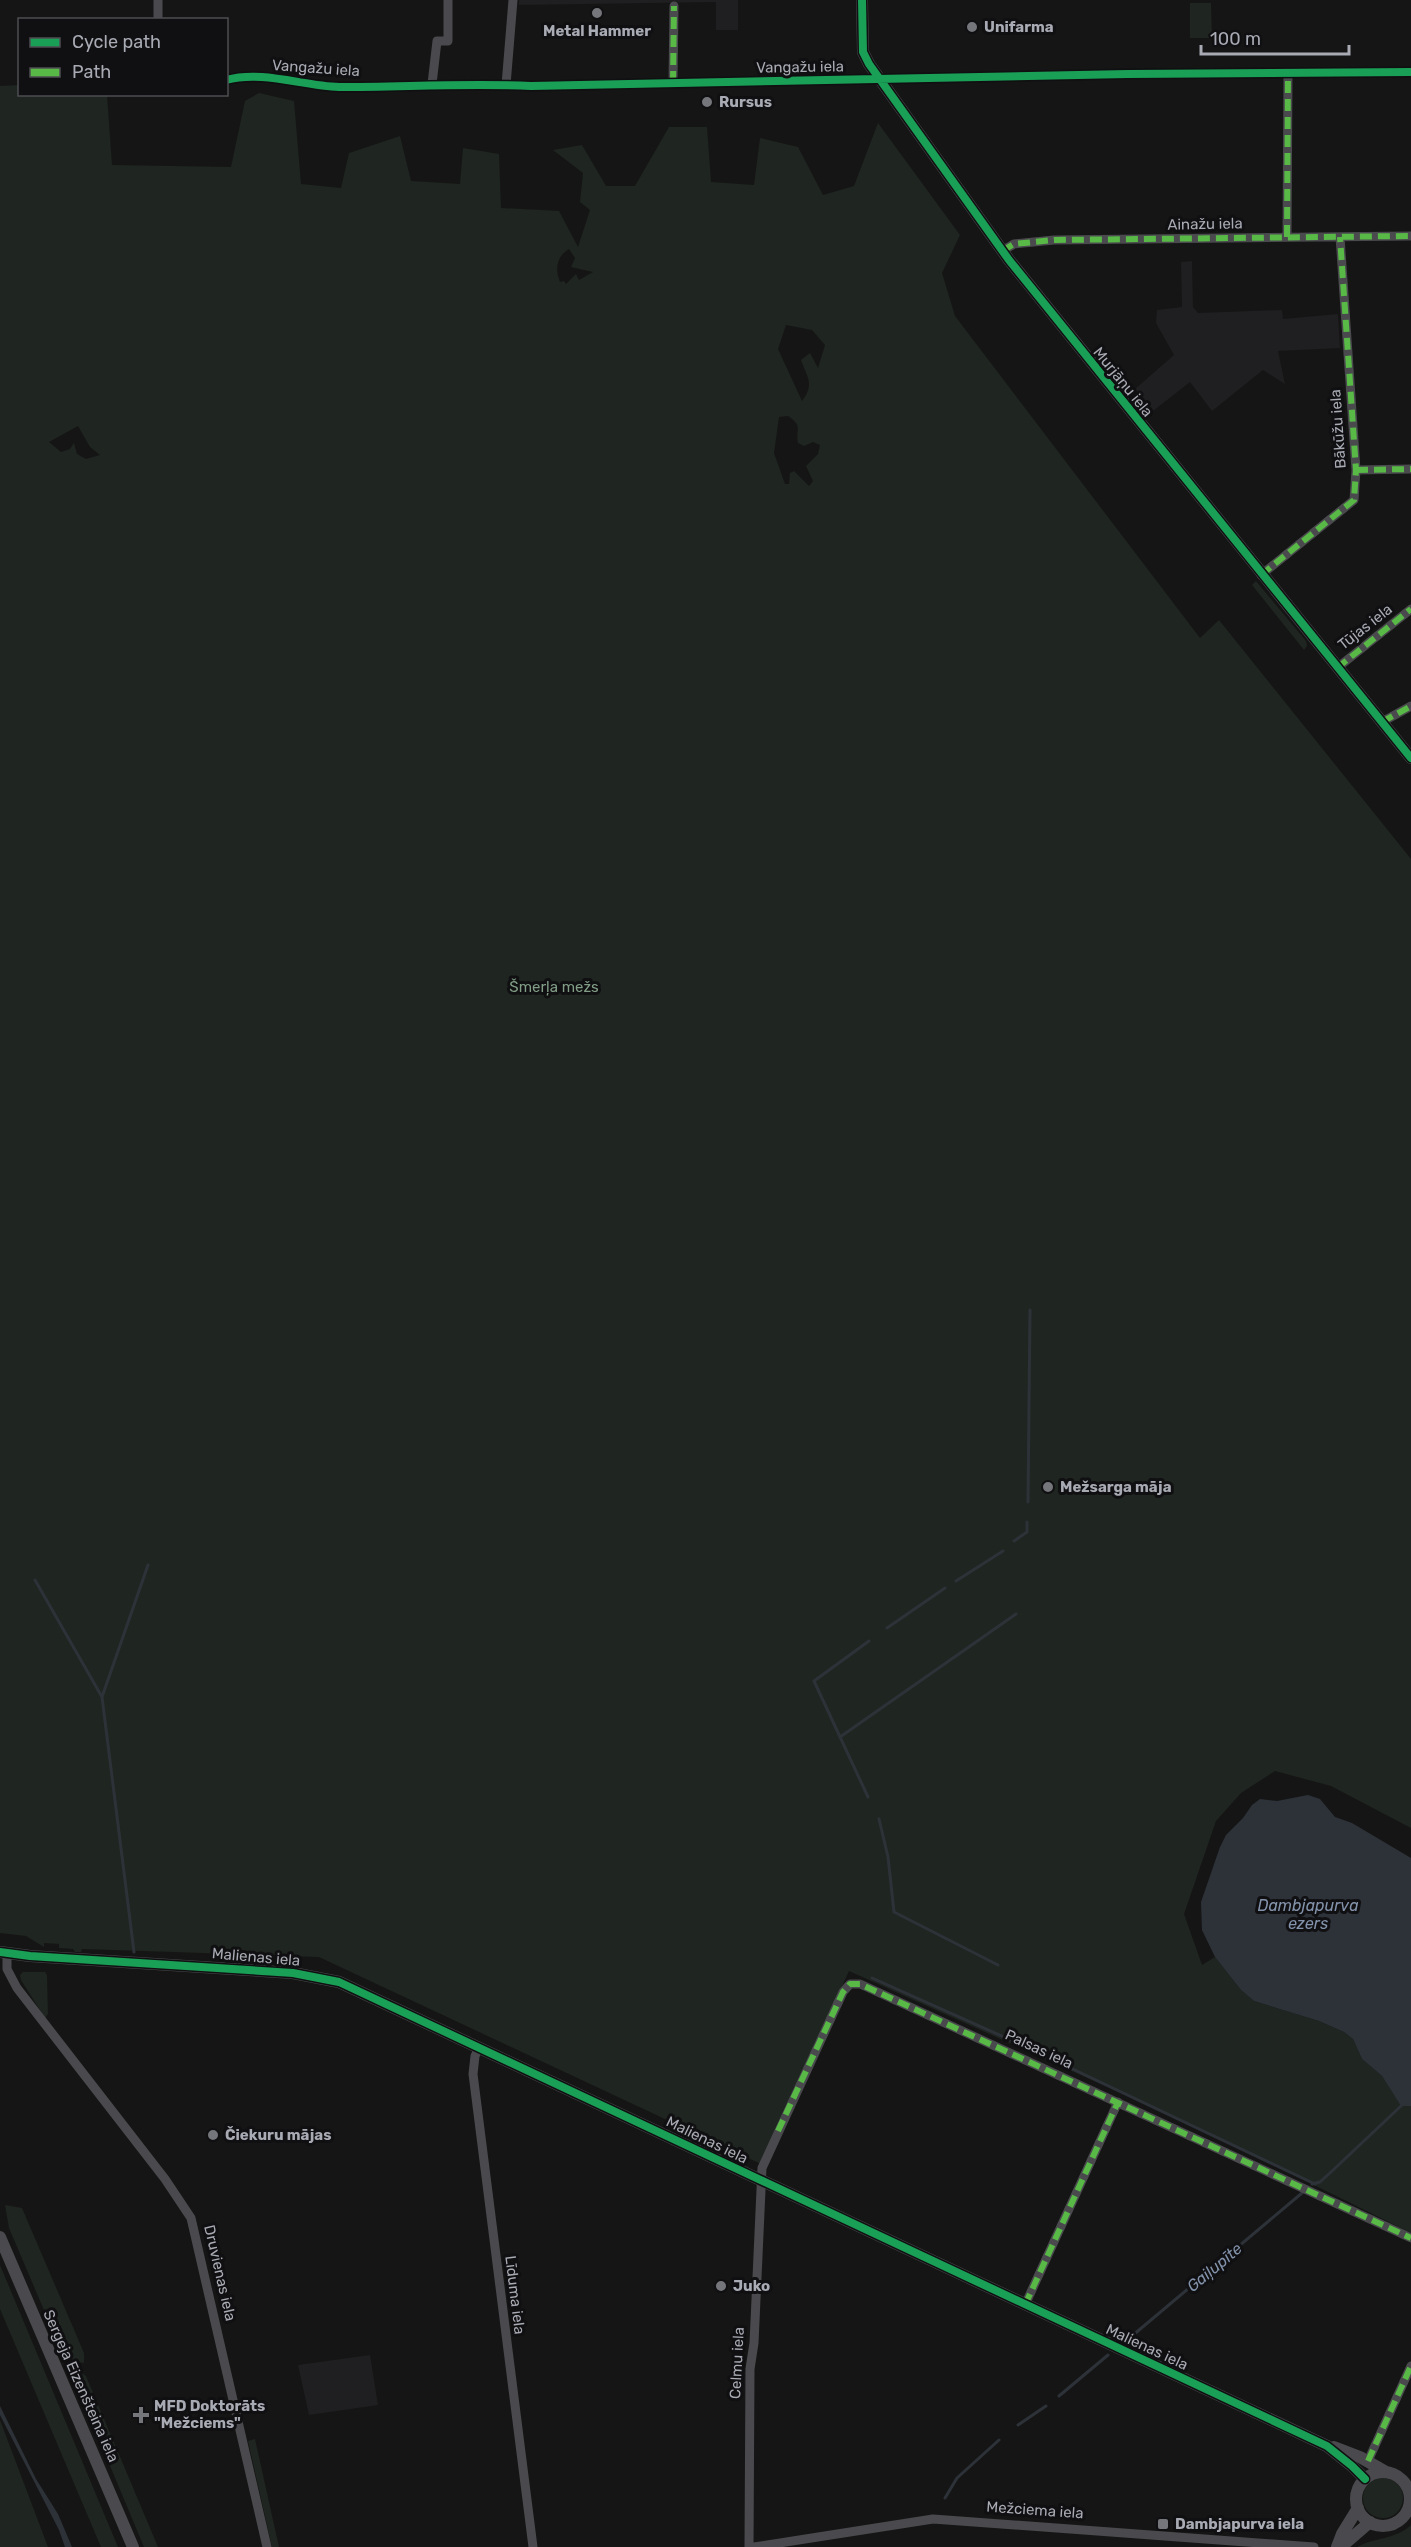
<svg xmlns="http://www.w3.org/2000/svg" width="1411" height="2547" viewBox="0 0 1411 2547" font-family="Rubik,sans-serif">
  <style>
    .built { fill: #1f1f21 }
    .green { fill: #1f2520; fill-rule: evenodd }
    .water { fill: #2d3239 }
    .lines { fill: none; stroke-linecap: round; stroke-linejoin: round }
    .stream { stroke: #2d3239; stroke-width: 3 }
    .minor { stroke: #4a4a4e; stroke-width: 9 }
    .tertiary { stroke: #4a4a4e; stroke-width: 12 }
    .quiet { stroke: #58b947; stroke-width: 6; stroke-dasharray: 12 6; stroke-linecap: butt }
    .cycleway-casing { stroke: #100f11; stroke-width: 11 }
    .cycleway { stroke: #1a9f57; stroke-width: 8 }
    .poi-dot { fill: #75767c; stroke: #100f11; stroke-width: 2 }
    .labels { text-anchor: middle; stroke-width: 6; stroke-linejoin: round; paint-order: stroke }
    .poi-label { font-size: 15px; font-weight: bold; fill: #a8aab4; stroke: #100f11; text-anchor: start }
    .street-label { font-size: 15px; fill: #a8aab4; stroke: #100f11 }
    .park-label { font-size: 15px; fill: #819d86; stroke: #100f11 }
    .water-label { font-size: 16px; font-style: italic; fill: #8393ab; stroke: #100f11 }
  </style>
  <rect width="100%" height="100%" fill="#151515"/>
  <path class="built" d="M519,0H738V30H716V2L519,5Z
    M1192,261L1193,307L1198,313L1282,310L1283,319L1338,314L1340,348L1278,351L1285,384L1263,370L1212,411L1190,382L1153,411L1135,389L1174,355L1156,323L1157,310L1182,307L1181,262Z
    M370,2355L378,2405L309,2415L298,2365Z"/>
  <path class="green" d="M1190,3H1211L1212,38H1190Z
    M19,85L20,94L107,95L112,165L231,167L245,101L259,93L294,101L301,184L341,188L349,153L400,136L411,181L460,184L463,148L499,154L501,208L559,211L578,247L590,210L580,202L583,173L553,150L582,145L606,186H635L669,127H707L711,182L754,185L760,138L798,147L823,195L854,186L878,123L960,235L942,273L955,316L1200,638L1219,620L1411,859V1828L1331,1786L1275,1771L1241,1793L1216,1821L1184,1914L1202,1965L1215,1957L1241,1990L1254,2001L1319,2021L1344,2032L1353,2039L1362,2059L1382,2076L1401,2105L1411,2106V2233L1201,2129L849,1971L761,2164L319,1957L82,1949L81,1952H75L73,1949L59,1948V1944L44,1943V1947L26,1936L0,1933V86ZM569,249L575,258L571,267L593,272L579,280L576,274L566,284L564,281L560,282C555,269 556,257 569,249ZM786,325L812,330L825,345L818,368L810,353L801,360C807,377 815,384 802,401L778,349ZM788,416C804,427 795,428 798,443L804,446L813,442L820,445L818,454L806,466L813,481L809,486L794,471L790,473L789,484H785L774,453L779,417ZM78,426L90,447L100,455L86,459L77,454L74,443L70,449L61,452L49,442Z
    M1256,581L1306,641L1307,646L1304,650L1252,585Z
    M23,1972H45L47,1975L48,2014L45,2018L21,1980L20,1975Z
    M5,2205L22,2208L84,2353V2363L67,2360L64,2357L9,2228Z
    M0,2265L118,2547H101L0,2309Z
    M80,2372L86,2376L158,2547H144L77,2387L74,2378Z
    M0,2420L48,2547H0Z
    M255,2439L279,2547H272L248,2441Z
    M1363 2498a20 20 0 1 1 40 0a20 20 0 1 1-40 0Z
    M1411,2525V2547H1357C1375,2537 1395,2540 1411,2525Z"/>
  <path class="water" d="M1308,1795L1320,1799L1335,1817L1352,1823L1411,1858V2106H1401L1382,2076L1362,2059L1353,2039L1344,2032L1319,2021L1254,2001L1241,1990L1215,1957L1202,1930L1201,1902L1220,1847L1226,1835L1243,1818L1252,1805L1260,1799L1277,1801Z
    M0,2406L36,2479L58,2514L72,2547H65L59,2530L0,2415Z"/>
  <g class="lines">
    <path class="stream" d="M1028,1502L1030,1310
      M1014,1541L1027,1532V1522
      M35,1580L102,1697
      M956,1581L1003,1551
      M887,1628L945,1588
      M840,1737L1016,1614
      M868,1797L814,1681L869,1641
      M879,1819L888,1857L894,1912L998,1965
      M134,1952L102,1697L148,1565
      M872,1978L1033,2050
      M1039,2053L1315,2184
      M1312,2184L1320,2182L1331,2172L1401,2106
      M1126,2341L1302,2193
      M1059,2396L1108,2355
      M1018,2425L1046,2406
      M945,2498L957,2478L999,2440"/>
    <path class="minor" d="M158,0V20
      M226,80C263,70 302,86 339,87C404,87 467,83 531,86L1128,74L1411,72
      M673,83L674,6
      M432,84L437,41H448V0
      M506,85L513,0
      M1287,237L1288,73
      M1002,251L1014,244L1054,240L1411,236
      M1356,470L1411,469
      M1261,575L1354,500L1356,470L1340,237
      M1337,668L1411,609
      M1382,722L1411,706
      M7,1954V1969L17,1988L165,2179L191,2218L267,2547
      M479,2047L475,2056L473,2074L533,2547
      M1025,2305L1118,2102
      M1368,2461L1411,2366
      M749,2547L750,2369L754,2343L762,2168L843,1992L850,1984H860L869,1988L1411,2238
      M754,2547L933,2519L1314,2547"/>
    <path class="tertiary" d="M862,0L863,52L869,64L1009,260L1411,758
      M0,1952L30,1956L293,1973L339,1982L1327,2446L1352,2466L1365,2479
      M0,2237L133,2547
      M1334,2447L1360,2457L1386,2472
      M1356 2499a27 27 0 1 1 54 0a27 27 0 1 1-54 0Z
      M1337,2547L1342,2534L1358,2508
      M1341,2547L1370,2522"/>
    <path class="quiet" d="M673,83L674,6
      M1287,237L1288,73
      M1002,251L1014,244L1054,240L1411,236
      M1356,470L1411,469
      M1261,575L1354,500L1356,470L1340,237
      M1337,668L1411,609
      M1382,722L1411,706
      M778,2131L843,1992L850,1984H860L1411,2238
      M1025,2305L1118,2102
      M1368,2461L1411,2366"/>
    <defs>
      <path id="cycleway" d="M862,0L863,52L869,64L1009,260L1411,758
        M226,80C263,70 302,86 339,87C404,87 467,83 531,86L1128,74L1411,72
        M0,1952L30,1956L293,1973L339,1982L1327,2446L1352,2466L1365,2479"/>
    </defs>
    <use href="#cycleway" class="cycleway-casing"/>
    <use href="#cycleway" class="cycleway"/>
  </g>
  <g class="poi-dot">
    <circle cx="597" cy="13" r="6"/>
    <circle cx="972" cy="27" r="6"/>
    <circle cx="707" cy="102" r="6"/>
    <circle cx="1048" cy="1487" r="6"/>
    <circle cx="213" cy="2135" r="6"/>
    <circle cx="721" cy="2286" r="6"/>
    <path d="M138 2406h6v6h6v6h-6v6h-6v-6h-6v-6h6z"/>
    <rect x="1157" y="2518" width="12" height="12" rx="3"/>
  </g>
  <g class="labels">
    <g class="poi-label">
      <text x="984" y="32">Unifarma</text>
      <text x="597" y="36" text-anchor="middle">Metal Hammer</text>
      <text x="719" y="107">Rursus</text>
      <text x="1060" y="1492">Mežsarga māja</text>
      <text x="225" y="2140">Čiekuru mājas</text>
      <text x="733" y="2291">Juko</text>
      <text x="154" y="2411">MFD Doktorāts<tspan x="154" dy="17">"Mežciems"</tspan></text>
      <text x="1175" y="2529">Dambjapurva iela</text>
    </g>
    <g class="street-label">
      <text transform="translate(800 67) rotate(-1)" y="5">Vangažu iela</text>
      <text transform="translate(316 68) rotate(4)" y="5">Vangažu iela</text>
      <text transform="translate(1205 224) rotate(-1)" y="5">Ainažu iela</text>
      <text transform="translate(1123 382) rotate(51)" y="5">Murjāņu iela</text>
      <text transform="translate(1338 429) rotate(-94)" y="5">Bākūžu iela</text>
      <text transform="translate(1365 627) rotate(-38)" y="5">Tūjas iela</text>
      <text transform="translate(256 1957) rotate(5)" y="5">Malienas iela</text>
      <text transform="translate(1039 2049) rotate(25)" y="5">Palsas iela</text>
      <text transform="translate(707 2140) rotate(26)" y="5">Malienas iela</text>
      <text transform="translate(220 2273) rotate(77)" y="5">Druvienas iela</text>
      <text transform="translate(515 2295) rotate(83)" y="5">Līduma iela</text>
      <text transform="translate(1147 2347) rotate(25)" y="5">Malienas iela</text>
      <text transform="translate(737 2363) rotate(-87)" y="5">Celmu iela</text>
      <text transform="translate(81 2386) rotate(66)" y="5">Sergeja Eizenšteina iela</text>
      <text transform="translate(1035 2510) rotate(4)" y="5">Mežciema iela</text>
    </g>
    <g class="park-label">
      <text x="554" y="992">Šmerļa mežs</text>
    </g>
    <g class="water-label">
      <text x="1308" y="1911">Dambjapurva<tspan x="1308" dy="18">ezers</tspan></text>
      <text transform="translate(1214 2267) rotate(-40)" y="6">Gaiļupīte</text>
    </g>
  </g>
  <rect x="18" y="18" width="210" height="78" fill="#100f11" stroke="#4d4d52" stroke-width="1.5"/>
  <rect x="30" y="38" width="30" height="9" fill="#1a9f57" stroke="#4d4d52" stroke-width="1.5"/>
  <text x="72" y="48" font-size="18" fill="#a8aab4">Cycle path</text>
  <rect x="30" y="68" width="30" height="9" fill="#58b947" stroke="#4d4d52" stroke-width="1.5"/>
  <text x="72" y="78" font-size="18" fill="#a8aab4">Path</text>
  <path d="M1201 45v9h148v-9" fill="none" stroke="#a8aab4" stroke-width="3"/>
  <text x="1210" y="45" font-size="18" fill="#a8aab4" stroke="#100f11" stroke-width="4.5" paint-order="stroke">100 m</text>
</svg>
